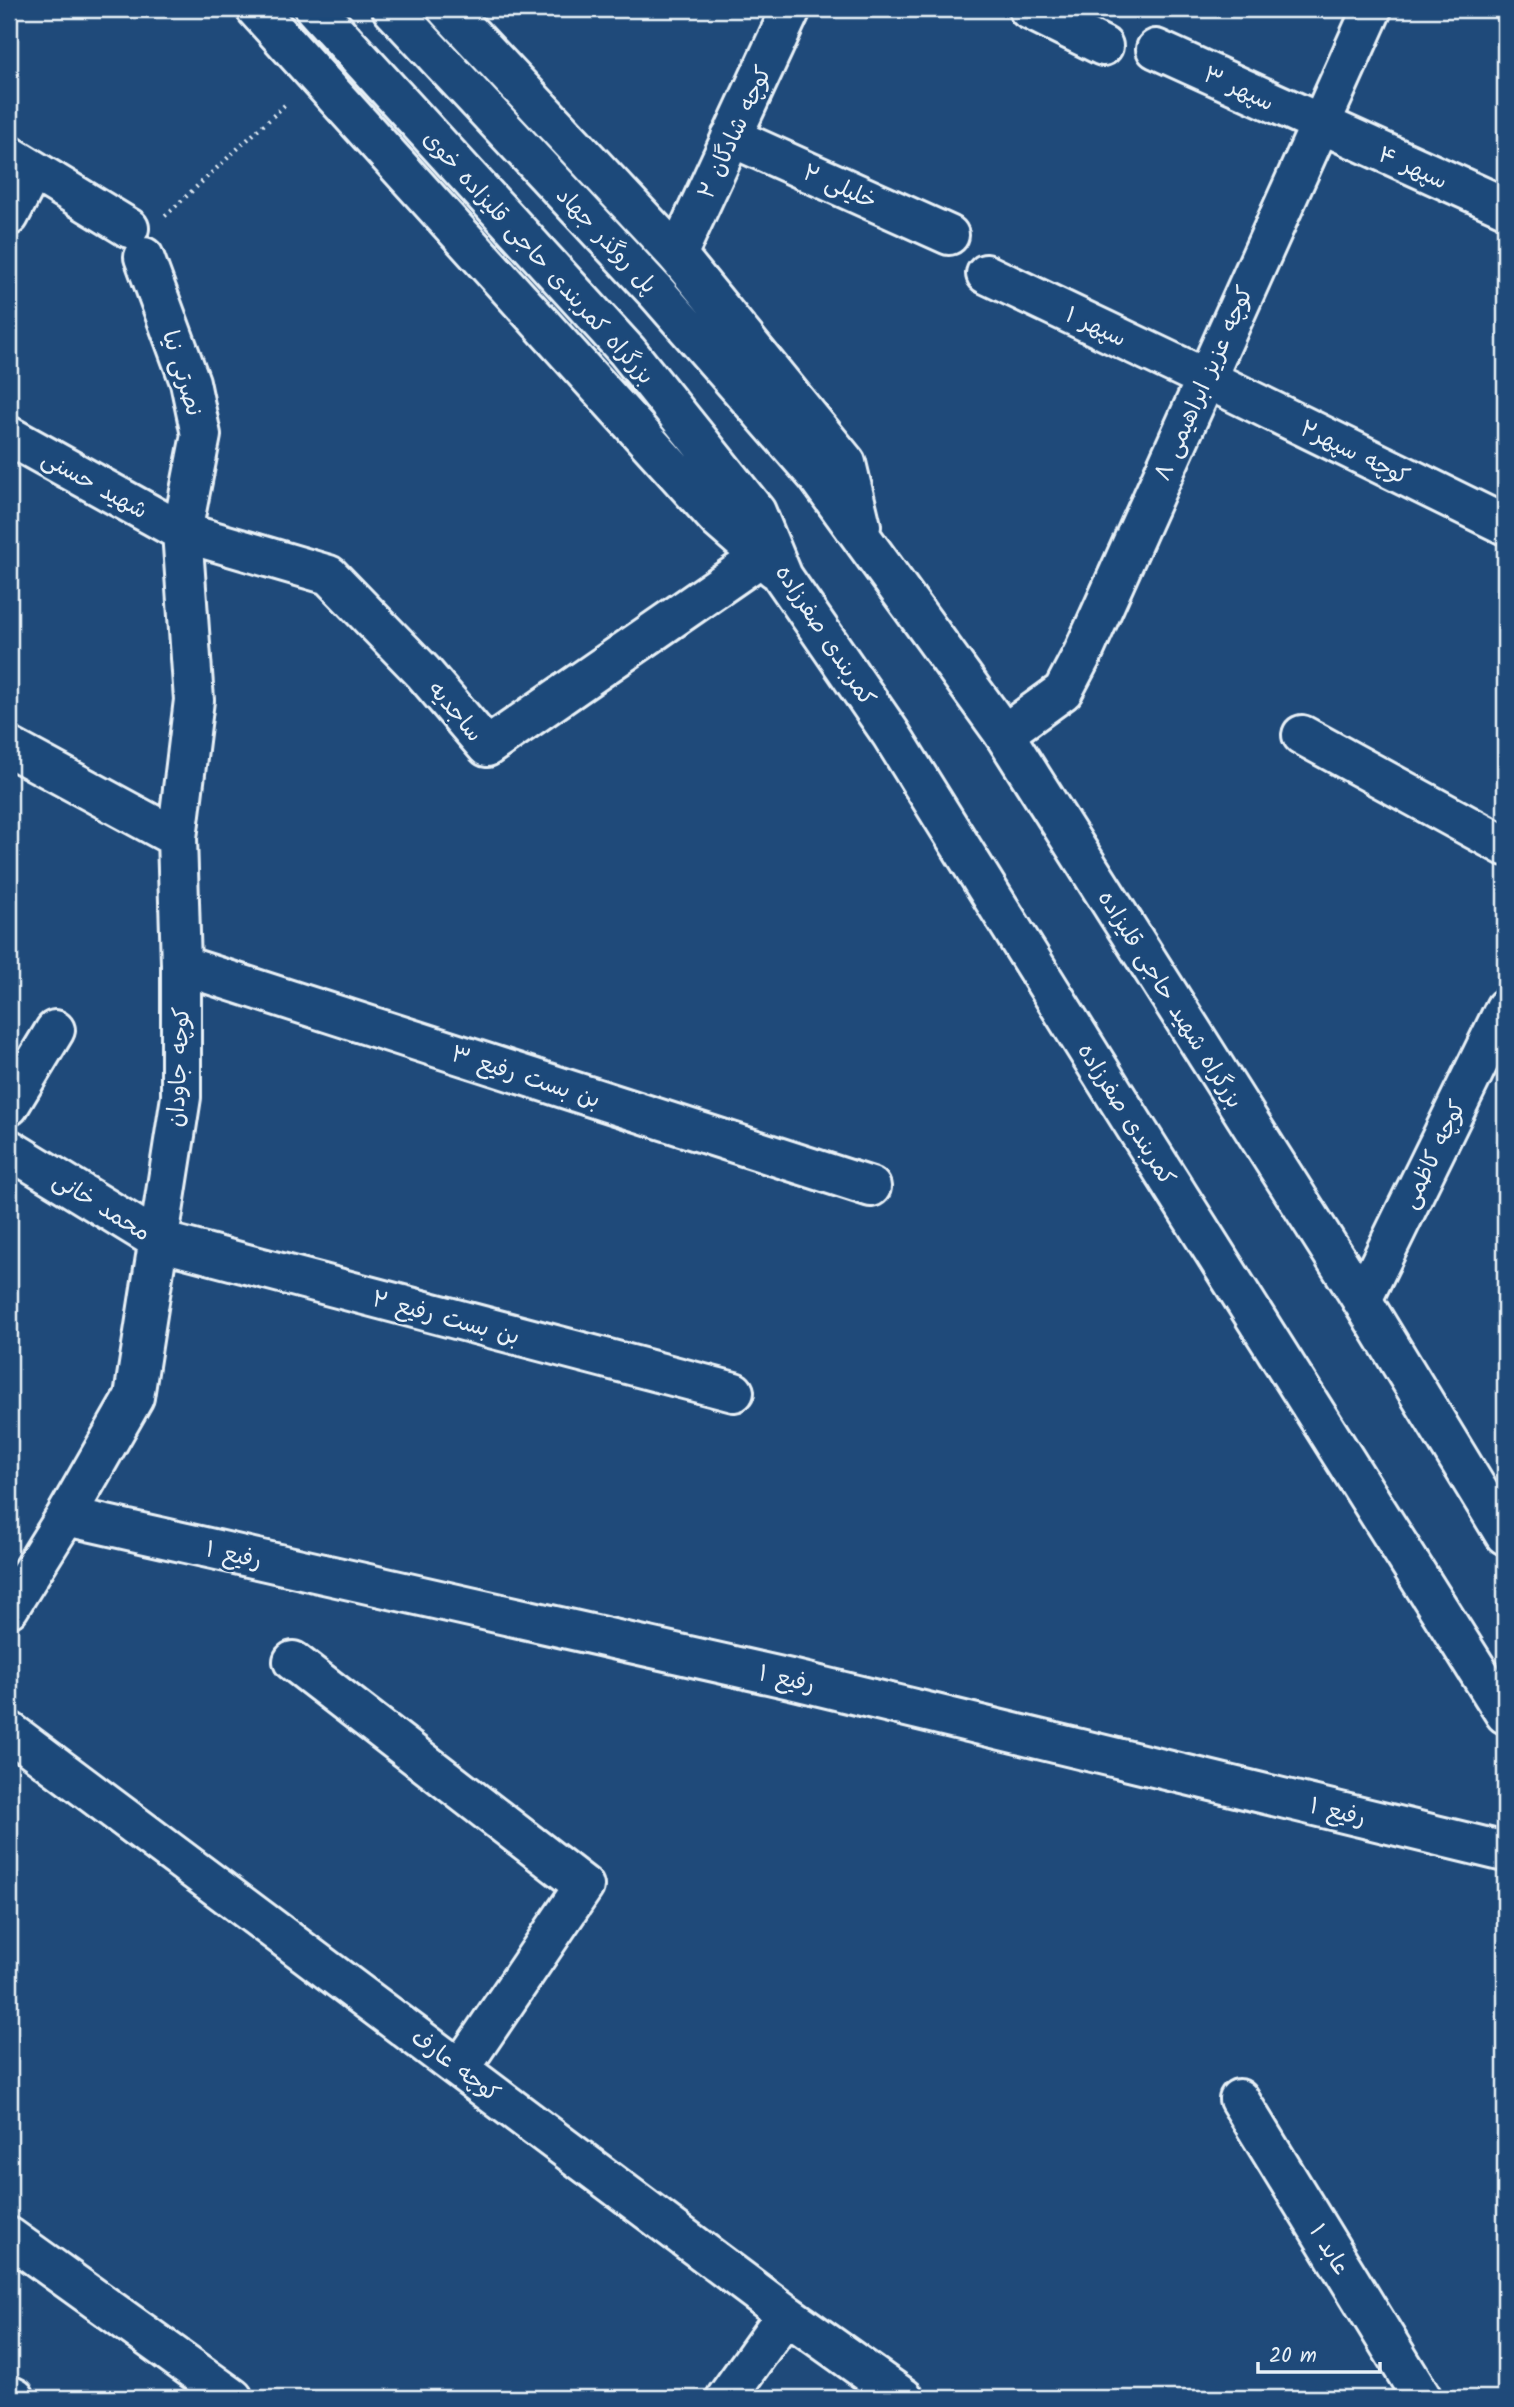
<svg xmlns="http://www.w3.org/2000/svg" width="1514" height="2407" viewBox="0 0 1514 2407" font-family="Kalam,'Playpen Sans Arabic',sans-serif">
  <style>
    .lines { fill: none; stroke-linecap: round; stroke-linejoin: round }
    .minor-casing { stroke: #e8f1f8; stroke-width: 44 }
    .trunk-casing { stroke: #e8f1f8; stroke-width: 44 }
    .path { stroke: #e8f1f8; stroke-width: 4.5; stroke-dasharray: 2 5; stroke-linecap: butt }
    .minor { stroke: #1f4a7a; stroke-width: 38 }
    .trunk { stroke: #1f4a7a; stroke-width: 38 }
    .labels { text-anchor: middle; stroke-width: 5; stroke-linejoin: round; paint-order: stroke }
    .street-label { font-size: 23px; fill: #e8f1f8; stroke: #1f4a7a }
  </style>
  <rect width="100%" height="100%" fill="#1f4a7a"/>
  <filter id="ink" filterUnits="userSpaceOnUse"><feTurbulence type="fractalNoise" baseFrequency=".0143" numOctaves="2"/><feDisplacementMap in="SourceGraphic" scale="14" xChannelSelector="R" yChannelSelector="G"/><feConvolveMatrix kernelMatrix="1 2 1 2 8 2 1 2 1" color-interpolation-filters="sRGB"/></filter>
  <g filter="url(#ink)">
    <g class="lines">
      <defs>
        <path id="minor" d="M1028,9L1103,46
          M1156,49L1505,207
          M731,137L949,235
          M9,155L129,228
          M9,216L33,170
          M677,255L791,9
          M986,274L1205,378L1505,525
          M9,436L182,532L329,575L423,672L487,747L761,557
          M1004,734L1063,691L1083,653L1372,9
          M1302,735L1505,846
          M9,747L177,838
          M181,965L871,1187
          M9,1106L55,1030
          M9,1149L159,1241L734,1392
          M1362,1300L1505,1008
          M66,1516L795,1680L1505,1852
          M9,1608L66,1516L134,1397L181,1097V965L177,838L194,700L182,532L201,435L190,382L144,257
          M293,1661L584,1886L460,2069
          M9,1731L786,2314L904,2398
          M1239,2099L1422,2398
          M9,2237L233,2398
          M9,2395L15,2398
          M726,2398L786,2314"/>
        <path id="trunk" d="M256,9L719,520L775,569
          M315,9L627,351L756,512L783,577L891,734L1119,1101L1505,1714
          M392,9L657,293L817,476L1004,734L1362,1300L1505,1535
          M447,9L677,255L846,463L861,526"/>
      </defs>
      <use href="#minor" class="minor-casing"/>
      <use href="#trunk" class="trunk-casing"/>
      <path class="path" d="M165,216L287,103"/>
      <use href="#minor" class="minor"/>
      <use href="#trunk" class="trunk"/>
    </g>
  </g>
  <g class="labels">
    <g class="street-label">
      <text transform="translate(1239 88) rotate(25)" y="8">سپهر ۳</text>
      <text transform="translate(734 132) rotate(-65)" y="8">کوچه شادگان ۲</text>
      <text transform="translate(1413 167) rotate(24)" y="8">سپهر ۴</text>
      <text transform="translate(840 186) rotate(24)" y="8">خلیلی ۲</text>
      <text transform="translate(607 240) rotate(47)" y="8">پل روگذر جهاد</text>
      <text transform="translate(539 257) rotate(48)" y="8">بزرگراه کمربندی حاجی قلیزاده خوی</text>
      <text transform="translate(1096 326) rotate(25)" y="8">سپهر ۱</text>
      <text transform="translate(183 373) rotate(73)" y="8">نصرتی نیا</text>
      <text transform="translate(1203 383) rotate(-66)" y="8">۸ کوچه عزیز ابراهیمی</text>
      <text transform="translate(1355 452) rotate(26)" y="8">کوچه سپهر۲</text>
      <text transform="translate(95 484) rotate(29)" y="8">شهید حسنی</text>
      <text transform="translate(826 635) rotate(57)" y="8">کمربندی صفرزاده</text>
      <text transform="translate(456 711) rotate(50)" y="8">ساجدیه</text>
      <text transform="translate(1171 999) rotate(58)" y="8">بزرگراه شهید حاجی قلیزاده</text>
      <text transform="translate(178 1067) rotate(-87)" y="8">کوچه جاودان</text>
      <text transform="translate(526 1076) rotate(18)" y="8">بن بست رفیع ۳</text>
      <text transform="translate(1127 1114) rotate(58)" y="8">کمربندی صفرزاده</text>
      <text transform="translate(1433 1154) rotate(-64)" y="8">کوچه کاظمی</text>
      <text transform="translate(102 1206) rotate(32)" y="8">محمد خانی</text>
      <text transform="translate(446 1317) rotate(15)" y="8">بن بست رفیع ۲</text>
      <text transform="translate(234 1554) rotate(13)" y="8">رفیع ۱</text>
      <text transform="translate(787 1678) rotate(13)" y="8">رفیع ۱</text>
      <text transform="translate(1338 1811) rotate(14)" y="8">رفیع ۱</text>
      <text transform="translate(456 2065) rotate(37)" y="8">کوچه عارف</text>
      <text transform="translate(1330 2249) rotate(59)" y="8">عابد ۱</text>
    </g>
  </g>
  <rect width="1514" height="2407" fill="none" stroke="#1f4a7a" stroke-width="35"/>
  <rect x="18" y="18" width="1479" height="2372" fill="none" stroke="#e8f1f8" stroke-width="2.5" filter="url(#ink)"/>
  <path d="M1258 2362v10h122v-10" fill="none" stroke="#e8f1f8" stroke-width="3.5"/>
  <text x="1269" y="2362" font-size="21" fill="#e8f1f8" stroke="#1f4a7a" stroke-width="5" paint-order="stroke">20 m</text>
</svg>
